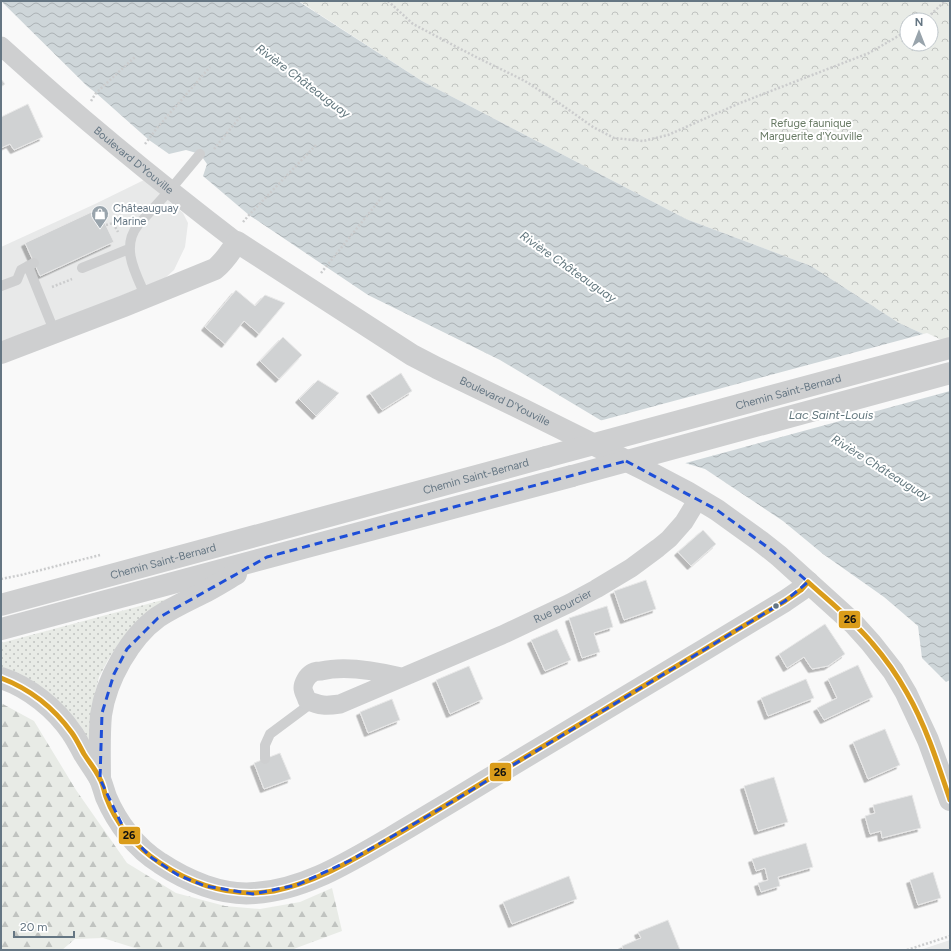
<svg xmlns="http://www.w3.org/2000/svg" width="951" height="951" viewBox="0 0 951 951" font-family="Figtree,sans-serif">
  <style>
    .built { fill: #e8e9e9 }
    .grass { fill: url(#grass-dots) }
    .forest { fill: url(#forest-firs) }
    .park { fill: url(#park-crowns); fill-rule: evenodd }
    .water { fill: url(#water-waves) }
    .pier { fill: #f9f9f9 }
    .building { fill: #d0d2d3; stroke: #e8e8e8; filter: url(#shadow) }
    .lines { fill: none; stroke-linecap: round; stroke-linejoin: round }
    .path { stroke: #cbcccd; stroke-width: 2.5; stroke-dasharray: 2 2; stroke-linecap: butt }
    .service { stroke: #cecfd0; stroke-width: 10 }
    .minor { stroke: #cecfd0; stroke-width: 19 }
    .tertiary { stroke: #cecfd0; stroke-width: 22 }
    .tertiary-bridge { stroke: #cecfd0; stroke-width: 22 }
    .bus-1-casing { stroke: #fff; stroke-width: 8 }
    .bus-1 { stroke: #da9c1a; stroke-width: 5 }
    .marked { fill: none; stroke: #1d4ed8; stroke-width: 3; stroke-dasharray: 8 5; stroke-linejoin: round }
    .bus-dot { fill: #657683; stroke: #fff; stroke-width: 1.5 }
    .labels { text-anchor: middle; stroke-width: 4; stroke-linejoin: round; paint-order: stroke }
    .park-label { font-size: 11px; fill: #687a64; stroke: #fff }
    .street-label { font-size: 11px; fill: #657683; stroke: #fff }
    .poi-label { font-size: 11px; fill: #657683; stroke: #fff; text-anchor: start }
    .water-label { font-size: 12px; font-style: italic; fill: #60757c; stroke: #fff }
    .line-badge { stroke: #fff; stroke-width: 1.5 }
    .pale-badge-label { font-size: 11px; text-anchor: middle; font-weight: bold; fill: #111 }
  </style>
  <defs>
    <pattern id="grass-dots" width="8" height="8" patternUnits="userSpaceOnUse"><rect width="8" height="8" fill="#e8ebe6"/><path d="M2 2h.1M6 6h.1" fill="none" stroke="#c0c3c0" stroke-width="1.8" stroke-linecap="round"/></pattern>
    <pattern id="forest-firs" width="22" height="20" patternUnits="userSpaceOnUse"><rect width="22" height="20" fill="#e8ebe6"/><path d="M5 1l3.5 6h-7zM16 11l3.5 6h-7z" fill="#c0c3c0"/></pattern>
    <pattern id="park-crowns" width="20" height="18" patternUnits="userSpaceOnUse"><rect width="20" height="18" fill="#e8ebe6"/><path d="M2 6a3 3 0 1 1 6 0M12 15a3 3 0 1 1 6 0" fill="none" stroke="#c0c3c0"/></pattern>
    <pattern id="water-waves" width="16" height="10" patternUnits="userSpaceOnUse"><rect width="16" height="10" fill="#ced6d9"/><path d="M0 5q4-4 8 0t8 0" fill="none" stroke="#abb2b5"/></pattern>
    <filter id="shadow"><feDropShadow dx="-3.5" dy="3.5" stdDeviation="0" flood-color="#0004"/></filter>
  </defs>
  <rect width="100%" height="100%" fill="#f9f9f9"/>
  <path class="built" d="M144,180L183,213L188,223L185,247L174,270L165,278L51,324L1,341V247L95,204Z
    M950,940V950H920Z"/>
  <path class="grass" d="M170,598L119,643L108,660L99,677L94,697L89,742L1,668V643Z"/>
  <path class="forest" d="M1,703L34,721L76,790L127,863L176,893L225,906L260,909L300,902L332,888L342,931L291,950H141L103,938L75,939L62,950H1Z"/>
  <path class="park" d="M299,1H950V346L899,323L811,266L686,219L422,81ZM907,20H931V44H907Z"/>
  <path class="water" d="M1,1H298L422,81L686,219L811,266L899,323L950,346V680L946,682L922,658L918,626L884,597L823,554L783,521L705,469L685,463L602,421L500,360L368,295L249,215L203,176L207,164L200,154L186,150L169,154L149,140L96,93L87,86Z"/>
  <path class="pier" d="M927,333L950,344V391L682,464L599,421Z"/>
  <path class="building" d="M1,79L5,84L1,87Z
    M28,104L43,137L14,150L10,144L1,148V117Z
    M98,209L114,242L40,276L25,243Z
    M236,290L255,306L265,295L285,303L259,334L244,321L225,344L205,327Z
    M283,337L302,355L279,379L260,361Z
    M401,373L412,391L382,410L370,393Z
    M318,380L339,393L316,416L299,399Z
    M703,530L716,544L691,566L678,552Z
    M646,580L656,609L624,620L614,591Z
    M607,606L613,627L594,633L600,652L582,658L569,618Z
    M825,624L845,654L828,666L812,669L804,657L787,668L779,654Z
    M557,629L571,660L545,671L531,640Z
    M858,665L873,697L824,720L817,708L837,698L828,679Z
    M469,666L483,699L450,714L436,680Z
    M806,679L814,698L768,716L761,698Z
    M392,699L400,720L368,733L360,712Z
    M885,729L900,765L868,779L853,742Z
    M280,753L291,779L264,789L254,763Z
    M774,777L788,822L758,831L744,786Z
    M912,795L921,828L882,838L881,831L870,834L865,816L875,813L873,805Z
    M806,843L813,867L778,877L780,886L761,892L758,883L768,880L765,868L756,871L752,859Z
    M933,872L941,898L918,905L910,880Z
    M569,876L577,899L512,924L503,902Z
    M668,920L680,950H623L622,946L641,938L638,932Z"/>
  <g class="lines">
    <path class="path" d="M388,1L413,24L474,56L525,81L559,103L593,127L614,138L643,141L668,135L740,103L869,53L907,31
      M925,20L945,1
      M91,101L96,93L136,56
      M145,144L157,128L210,67
      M214,149L240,117
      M243,222L249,215L317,144
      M106,225L113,223L118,232
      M321,273L382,197
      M52,287L72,279
      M1,579L21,575L100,555
      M907,950L950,936"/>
    <path class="service" d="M28,266L55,333
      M82,268L129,249
      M1,286L17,280L21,270L34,263
      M146,297C136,274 120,248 138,225L170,190L200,154
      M265,759V745L270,734L313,702"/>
    <g class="minor">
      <path id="s1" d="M1,46C77,115 156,180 237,242"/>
      <path id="s2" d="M401,677C377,671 346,665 321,671C319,671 314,671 312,673C307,676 303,683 303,688C303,692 306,696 307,700C320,706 326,706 340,704L502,635L570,603L596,589L631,568L658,548L669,539L684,522L698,499"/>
    </g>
    <g class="tertiary">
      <path id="s3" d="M1,353L124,306L215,269C225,261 230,252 237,242L412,355L437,368L524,410L647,471L687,492L717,510L760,541L779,556L853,623L871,643L893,671L906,693L928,740L950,800"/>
      <path id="s4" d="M1,605L546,457"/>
      <path d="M1,629L572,476"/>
      <path d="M1,678C29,687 56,709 72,733C77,740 80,747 84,754C89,762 95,770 100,779C102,784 104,791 106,797C117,823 136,848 160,863C187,881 222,896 255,893C305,890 350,861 392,837C424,818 456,799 487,780C587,720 686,661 785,601L801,590L808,582"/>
      <path d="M100,779C100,758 99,736 101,715C106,680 130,637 158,617C172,608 187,601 201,594C213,588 224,581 236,574"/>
    </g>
    <g class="tertiary-bridge">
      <path id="s5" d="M546,457L950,348"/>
      <path d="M572,476L950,373"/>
    </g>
    <defs>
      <path id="bus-1" d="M1,678C30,689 54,708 72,733C77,740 80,747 84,754C89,762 96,770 100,779C103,784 104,791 106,797C116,824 136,847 160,863C195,886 232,898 274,891C314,883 349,862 384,842C419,822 453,801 487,780C586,720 686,661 785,601L801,590L808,582C830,602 853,620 872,643C885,658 897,675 907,693C926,726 938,764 950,800"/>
    </defs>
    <use href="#bus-1" class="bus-1-casing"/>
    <use href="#bus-1" class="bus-1"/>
  </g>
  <path class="marked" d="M626,461L717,510L770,549L808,582L785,601L445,806L351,860L297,885L253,894L205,886L178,875L152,858L125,831L100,779L102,713L114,674L127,649L158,618L267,557Z"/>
  <defs>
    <symbol id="shop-pin" viewBox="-11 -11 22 30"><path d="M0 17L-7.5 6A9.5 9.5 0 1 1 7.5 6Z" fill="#99a4ac" stroke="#fff"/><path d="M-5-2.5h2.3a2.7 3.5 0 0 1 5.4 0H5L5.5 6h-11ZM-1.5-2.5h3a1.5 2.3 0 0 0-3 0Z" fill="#fff"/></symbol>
  </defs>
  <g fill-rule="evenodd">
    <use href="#shop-pin" x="90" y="204" width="20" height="27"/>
  </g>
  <circle class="bus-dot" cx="776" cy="606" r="3.5"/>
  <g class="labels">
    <g class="park-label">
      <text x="811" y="127">Refuge faunique<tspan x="811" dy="13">Marguerite d'Youville</tspan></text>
    </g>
    <g class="street-label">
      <text dy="4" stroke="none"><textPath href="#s1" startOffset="175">Boulevard D'Youville</textPath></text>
      <text dy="4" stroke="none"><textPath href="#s5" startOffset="251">Chemin Saint-Bernard</textPath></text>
      <text dy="4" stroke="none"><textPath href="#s3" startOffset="577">Boulevard D'Youville</textPath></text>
      <text dy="4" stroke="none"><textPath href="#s4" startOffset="492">Chemin Saint-Bernard</textPath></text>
      <text dy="4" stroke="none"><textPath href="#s4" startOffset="168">Chemin Saint-Bernard</textPath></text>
      <text dy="4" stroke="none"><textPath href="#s2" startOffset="398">Rue Bourcier</textPath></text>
    </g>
    <g class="poi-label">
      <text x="113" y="212">Châteauguay<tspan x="113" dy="13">Marine</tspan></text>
    </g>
    <g class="water-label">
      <text transform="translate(303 81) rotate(37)" y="4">Rivière Châteauguay</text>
      <text transform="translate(568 267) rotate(35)" y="4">Rivière Châteauguay</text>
      <text x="831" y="419">Lac Saint-Louis</text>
      <text transform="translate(881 468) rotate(32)" y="4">Rivière Châteauguay</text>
    </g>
  </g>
  <g class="line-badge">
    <rect x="838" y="610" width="23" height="19" rx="4" fill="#da9c1a"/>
    <rect x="489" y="762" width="23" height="20" rx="4" fill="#da9c1a"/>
    <rect x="118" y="826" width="23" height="19" rx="4" fill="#da9c1a"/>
  </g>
  <g class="pale-badge-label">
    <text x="850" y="623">26</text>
    <text x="500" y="776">26</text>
    <text x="129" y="839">26</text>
  </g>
  <rect width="951" height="951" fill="none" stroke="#657683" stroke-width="4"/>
  <g transform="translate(919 32)"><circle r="19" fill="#ffffff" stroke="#c1c8cd"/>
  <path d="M0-3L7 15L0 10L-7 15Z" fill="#99a4ac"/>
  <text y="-6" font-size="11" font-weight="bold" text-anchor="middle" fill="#657683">N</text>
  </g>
  <path d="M14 931v6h60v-6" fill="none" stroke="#657683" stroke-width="2"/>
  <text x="20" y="931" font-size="12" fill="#657683" stroke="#ffffff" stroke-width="3" paint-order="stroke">20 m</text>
</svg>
